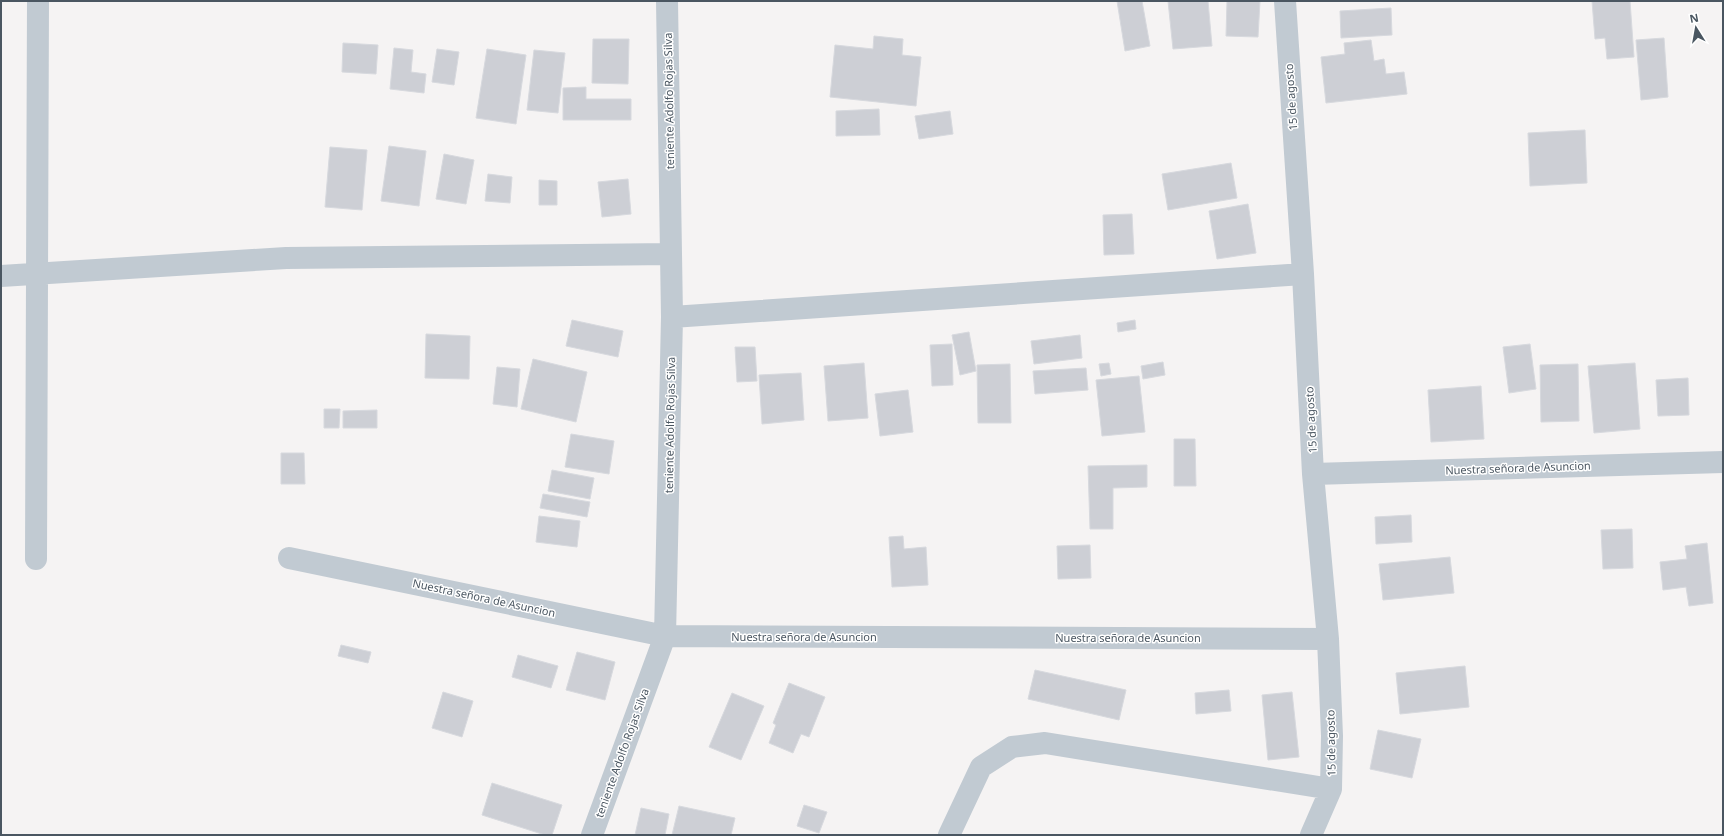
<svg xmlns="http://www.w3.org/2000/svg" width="1724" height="836" viewBox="0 0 1724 836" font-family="'Noto Sans',sans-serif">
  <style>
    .building { fill: #cdcfd5; stroke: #d7d9de }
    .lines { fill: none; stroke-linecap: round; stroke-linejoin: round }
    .minor { stroke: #c1cad2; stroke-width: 22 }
    .labels { text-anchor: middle; stroke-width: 3; stroke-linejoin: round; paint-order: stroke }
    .street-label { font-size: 11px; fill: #4a5661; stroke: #fff }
  </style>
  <rect width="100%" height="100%" fill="#f5f3f3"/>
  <path class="building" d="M1117,1H1142L1150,46L1125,51Z
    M1168,1H1208L1212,46L1173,49Z
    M1227,1H1260L1258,37L1226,36Z
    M1592,1H1630L1634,57L1607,59L1605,38L1595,39Z
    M1391,8L1392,35L1341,38L1340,11Z
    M874,36L903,39L902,55L921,57L916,106L830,97L835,45L873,49Z
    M1664,38L1668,97L1641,100L1636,40Z
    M593,39H629L628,84L592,83Z
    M1371,40L1374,61L1384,59L1386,74L1404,72L1407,94L1326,103L1321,57L1345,54L1344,43Z
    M343,43L378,45L376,74L342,72Z
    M394,48L413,50L411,72L426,74L424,93L390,89Z
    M437,49L459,52L454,85L432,82Z
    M487,49L526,55L516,124L476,118Z
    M534,50L565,53L558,113L527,110Z
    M586,87V99H631V120H563V88Z
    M879,109L880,135L836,136V111Z
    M950,111L953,134L919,139L915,116Z
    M1585,130L1587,183L1530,186L1528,133Z
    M389,146L426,151L419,206L381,201Z
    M330,147L367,150L362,210L325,207Z
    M444,154L474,160L466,204L436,199Z
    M1231,163L1237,198L1168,210L1162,174Z
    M488,174L512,177L510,203L485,201Z
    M628,179L631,214L602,217L598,182Z
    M539,180L557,181V205H539Z
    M1248,204L1256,253L1217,259L1209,211Z
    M1132,214L1134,254L1104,255L1103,215Z
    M572,320L623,331L618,357L566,346Z
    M1135,320L1136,329L1118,332L1117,323Z
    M969,332L976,371L960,375L952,335Z
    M426,334L470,336L469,379L425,378Z
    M1080,335L1082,358L1034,364L1031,341Z
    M952,344L953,385L932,386L930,345Z
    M1530,344L1536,389L1509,393L1503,347Z
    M735,347H755L757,381L737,382Z
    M533,359L587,372L576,422L521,409Z
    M1163,362L1165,375L1143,379L1141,366Z
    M864,363L868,418L828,421L824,366Z
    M1109,363L1111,374L1101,376L1099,364Z
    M1635,363L1640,429L1594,433L1588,366Z
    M1010,364L1011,423H978L977,365Z
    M1578,364L1579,421L1541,422L1540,365Z
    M497,367L520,369L517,407L493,404Z
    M1086,368L1088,390L1035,394L1033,371Z
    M801,373L804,420L762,424L759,375Z
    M1139,376L1145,432L1102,436L1096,380Z
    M1688,378L1689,415L1658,416L1656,380Z
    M1481,386L1484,439L1431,442L1428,390Z
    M908,390L913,432L880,436L875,394Z
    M324,409H340L339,428H324Z
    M377,410V428H343V411Z
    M571,434L614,441L609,474L565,467Z
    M1174,439H1195L1196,486H1174Z
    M281,453H304L305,484H281Z
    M1147,465V487L1113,488V529H1090L1088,466Z
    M552,470L594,478L590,499L548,491Z
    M543,494L590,502L587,517L540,508Z
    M1411,515L1412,542L1376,544L1375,517Z
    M539,516L580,521L577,547L536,542Z
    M1632,529L1633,568L1603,569L1601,530Z
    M903,536L904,549L926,547L928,585L892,587L889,537Z
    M1707,543L1713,603L1689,606L1686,587L1663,590L1660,562L1687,559L1685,546Z
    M1090,545L1091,578L1058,579L1057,546Z
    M1450,557L1454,593L1383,600L1379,564Z
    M341,645L371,652L368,663L338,656Z
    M577,652L615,662L605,700L566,690Z
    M518,655L558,666L551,688L512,677Z
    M1465,666L1469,707L1400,714L1396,673Z
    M1035,670L1126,690L1119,720L1028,699Z
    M789,683L825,697L809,737L801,734L793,753L769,743L776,725L773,723Z
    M1229,690L1231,711L1196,714L1195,693Z
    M443,692L473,701L462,737L432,728Z
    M1292,692L1299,757L1268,760L1262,695Z
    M732,693L764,706L741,760L709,747Z
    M1378,730L1421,739L1412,778L1370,769Z
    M492,783L562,805L552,835H545L482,815Z
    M804,805L827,812L819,833L797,826Z
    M679,806L735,818L731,835H672Z
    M641,808L669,814L665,835H635Z"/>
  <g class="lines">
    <path class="minor" d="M1285,1L1303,274L1313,474L1328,639L1332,736L1331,789L1311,835
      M1,276L286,258L671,254
      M672,317L1303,274
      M1313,474L1723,462
      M289,558L665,636L1328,639
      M36,559L38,1
      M592,835L665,636L672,317L667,1
      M949,835L981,767L1012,747L1045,743L1331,789"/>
  </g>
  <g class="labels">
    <g class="street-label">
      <text transform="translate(1291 97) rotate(-94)" y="4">15 de agosto</text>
      <text transform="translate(669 101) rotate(-91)" y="4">teniente Adolfo Rojas Silva</text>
      <text transform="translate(1311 420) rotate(-93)" y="4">15 de agosto</text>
      <text transform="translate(670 425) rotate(-89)" y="4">teniente Adolfo Rojas Silva</text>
      <text transform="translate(1518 468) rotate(-2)" y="4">Nuestra señora de Asuncion</text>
      <text transform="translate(484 598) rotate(12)" y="4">Nuestra señora de Asuncion</text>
      <text x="804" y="641">Nuestra señora de Asuncion</text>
      <text x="1128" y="642">Nuestra señora de Asuncion</text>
      <text transform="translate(1331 743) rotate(-91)" y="4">15 de agosto</text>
      <text transform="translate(622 753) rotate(-70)" y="4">teniente Adolfo Rojas Silva</text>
    </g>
  </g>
  <rect width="1724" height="836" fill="none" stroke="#4a5661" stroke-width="4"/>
  <g transform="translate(1696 28) rotate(349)" stroke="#ffffff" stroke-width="3" paint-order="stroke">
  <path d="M0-3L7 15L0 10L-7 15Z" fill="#4a5661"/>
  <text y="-6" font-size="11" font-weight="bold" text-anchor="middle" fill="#4a5661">N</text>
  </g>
</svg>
